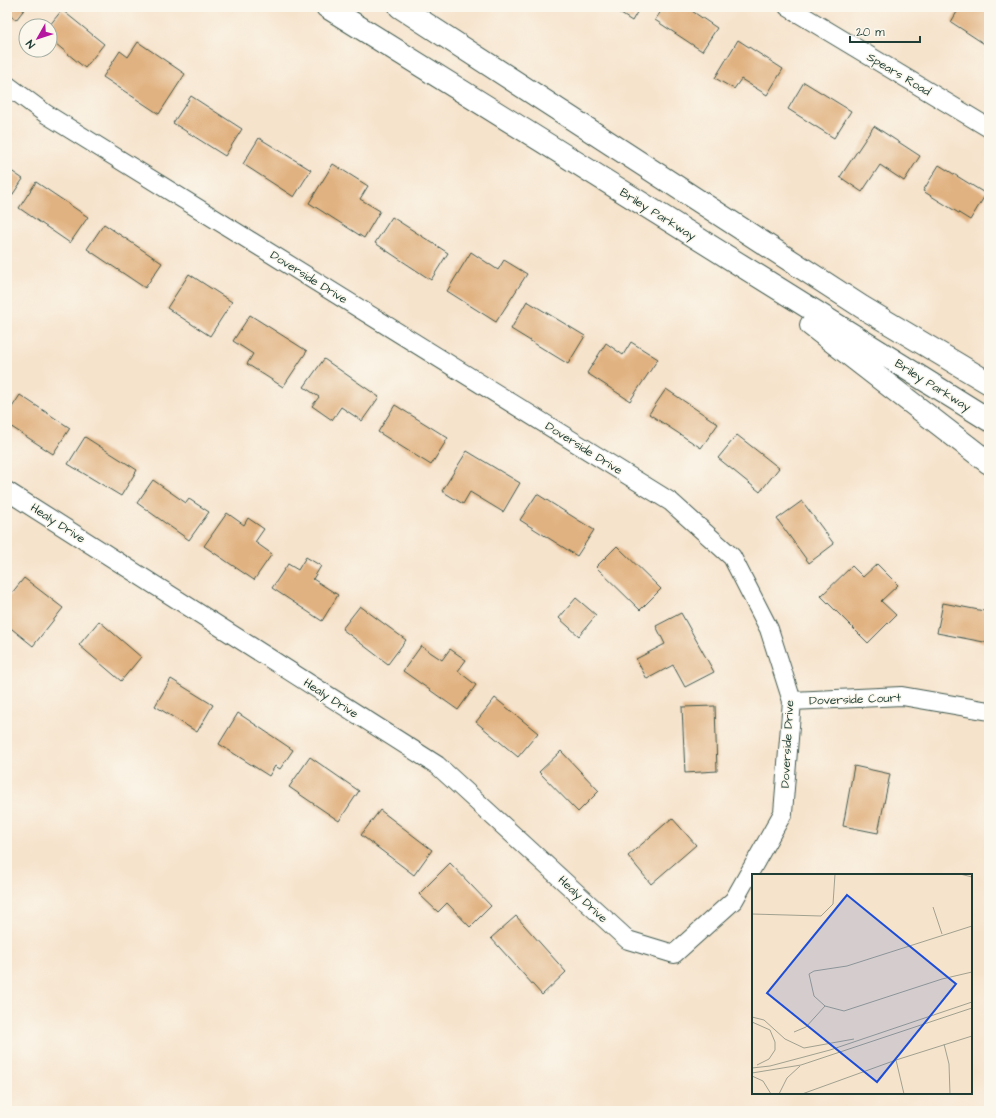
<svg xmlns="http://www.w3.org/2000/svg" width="996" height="1118" viewBox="0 0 996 1118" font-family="'Architects Daughter',sans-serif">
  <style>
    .building { fill: #e1b281 }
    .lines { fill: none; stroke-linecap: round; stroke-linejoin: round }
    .street-casing { stroke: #3f564b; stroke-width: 20 }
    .highway-casing { stroke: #3f564b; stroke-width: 24 }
    .street { stroke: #fff; stroke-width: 18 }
    .highway { stroke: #fff; stroke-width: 22 }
    .labels { text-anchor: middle; stroke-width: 3; stroke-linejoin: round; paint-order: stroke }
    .street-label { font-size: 12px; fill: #1f3d34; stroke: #fbf7ec }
    .inset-road { fill: none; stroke: #a0a18f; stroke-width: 1 }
    .view { fill: #1d4ed8; fill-opacity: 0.15; stroke: #1d4ed8; stroke-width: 2 }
    .inset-edge { fill: none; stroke: #1f3d34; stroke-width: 2 }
  </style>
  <rect width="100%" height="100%" fill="#fbf7ec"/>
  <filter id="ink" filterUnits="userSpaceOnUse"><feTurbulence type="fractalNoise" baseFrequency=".025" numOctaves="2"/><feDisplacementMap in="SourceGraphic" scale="8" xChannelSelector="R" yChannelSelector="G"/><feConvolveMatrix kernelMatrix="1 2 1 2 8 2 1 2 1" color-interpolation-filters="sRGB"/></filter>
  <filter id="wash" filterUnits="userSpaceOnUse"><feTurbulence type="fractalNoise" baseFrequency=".012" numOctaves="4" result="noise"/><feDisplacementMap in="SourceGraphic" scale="16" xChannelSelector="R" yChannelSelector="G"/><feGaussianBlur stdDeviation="0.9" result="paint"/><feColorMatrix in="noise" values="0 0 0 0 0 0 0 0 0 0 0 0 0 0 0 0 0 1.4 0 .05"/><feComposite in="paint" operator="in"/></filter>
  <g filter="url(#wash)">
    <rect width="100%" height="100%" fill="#f6e3cc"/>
    <g id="blocks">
      <path class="building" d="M7,7H26L16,20L7,13Z
        M610,7H640L632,21Z
        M664,7H686L717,28L702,51L655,20Z
        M960,7H984L989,10V47L951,22Z
        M62,10L104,44L85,68L50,39L49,26Z
        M738,40L783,69L767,95L741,79L734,89L715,78Z
        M138,42L185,74L159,114L103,77L120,51L128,57Z
        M804,82L851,111L834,138L788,109Z
        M191,96L242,129L225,156L173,123Z
        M874,126L920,156L904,181L880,165L862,192L840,177Z
        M259,138L311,170L294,197L243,164Z
        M333,164L368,186L360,199L380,211L364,238L309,203Z
        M939,165L986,194L970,220L923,191Z
        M7,168L23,179L7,203Z
        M36,182L88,217L70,243L19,208Z
        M392,217L448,253L431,280L375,243Z
        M104,224L162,263L145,288L87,249Z
        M471,252L498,270L504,260L527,274L496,322L447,291Z
        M189,274L232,302L210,336L167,308Z
        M527,301L585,336L568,364L511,329Z
        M250,315L307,351L283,387L247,364L253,354L233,341Z
        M631,342L658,359L630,401L587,373L606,343L623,355Z
        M324,359L379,397L362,421L341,407L332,420L312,406L319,397L304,387Z
        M666,389L718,424L701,448L649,414Z
        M20,395L70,428L53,454L7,424V415Z
        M395,405L448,438L431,465L378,432Z
        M737,435L779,468L760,492L718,458Z
        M85,437L137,470L121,496L68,464Z
        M467,451L520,483L503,512L470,492L463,504L442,491Z
        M153,480L186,503L189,499L209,512L189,540L137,503Z
        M537,494L594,530L577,556L520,520Z
        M802,501L834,544L809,563L777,519Z
        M227,513L244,525L248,518L264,529L255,542L272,554L254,580L204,546Z
        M617,546L661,589L640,610L596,567Z
        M306,557L321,566L313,579L338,595L322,621L272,588L288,564L298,570Z
        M877,564L898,585L881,601L896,615L868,643L821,596L852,566L863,577Z
        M24,578L63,608L33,646L7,625V599Z
        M576,598L596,615L579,636L559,618Z
        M943,603L989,612V643L937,633Z
        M360,606L406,640L388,664L342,629Z
        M681,613L714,672L685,687L673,665L647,679L636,659L665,644L656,626Z
        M99,621L141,657L121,681L79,645Z
        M421,646L442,660L450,649L466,660L458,671L476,685L458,710L403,671Z
        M171,679L213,705L197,732L155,706Z
        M495,698L538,733L518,757L476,722Z
        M715,706L717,771L685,773L682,707Z
        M238,713L293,750L280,769L275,766L269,776L219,744Z
        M561,751L599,791L578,812L539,772Z
        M310,757L359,791L339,821L289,787Z
        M854,766L890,774L878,833L843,826Z
        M380,810L432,850L414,875L361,835Z
        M672,818L696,845L651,884L628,856Z
        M450,863L491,906L470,927L447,903L438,912L419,894Z
        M516,916L566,972L542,995L491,938Z"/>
    </g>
  </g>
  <g filter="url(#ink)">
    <use href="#blocks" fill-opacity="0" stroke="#3f564b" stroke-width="1"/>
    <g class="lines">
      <defs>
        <path id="street" d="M788,7L989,128
          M7,85L46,114L671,502L732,557L769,629L792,701L783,813L734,900L674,954L628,940L437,765L7,491
          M792,701L902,696L989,711"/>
        <path id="highway" d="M327,7L989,420
          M400,7L862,307L989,383
          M811,325L989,463"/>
      </defs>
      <use href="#street" class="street-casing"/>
      <use href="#highway" class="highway-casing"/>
      <use href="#street" class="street"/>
      <use href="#highway" class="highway"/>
    </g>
  </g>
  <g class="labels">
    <g class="street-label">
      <text transform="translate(899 74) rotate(31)" y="4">Spears Road</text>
      <text transform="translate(658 214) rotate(32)" y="4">Briley Parkway</text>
      <text transform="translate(309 277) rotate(32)" y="4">Doverside Drive</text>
      <text transform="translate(933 385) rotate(32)" y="4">Briley Parkway</text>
      <text transform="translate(584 448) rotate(32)" y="4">Doverside Drive</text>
      <text transform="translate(58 523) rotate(33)" y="4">Healy Drive</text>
      <text transform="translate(331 698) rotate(33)" y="4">Healy Drive</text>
      <text transform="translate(855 699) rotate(-2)" y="4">Doverside Court</text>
      <text transform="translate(787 744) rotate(-87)" y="4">Doverside Drive</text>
      <text transform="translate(583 899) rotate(43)" y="4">Healy Drive</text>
    </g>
  </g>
  <g transform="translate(752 874)">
    <rect width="220" height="220" fill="#f6e3cc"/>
    <path class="inset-road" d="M208,0L220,3M181,33L190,60M0,40L69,42L81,30L83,0M220,52L95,92L62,97L57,100L62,122L73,132L92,137L190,105L220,98M0,143L12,146L33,165L52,174L102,165M0,148L18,156L23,168V176L17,185L5,191M42,158L54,153L73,132M192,170L197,190L198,220M144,186L152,220M0,194L18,192L78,176L220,128M0,199L49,191L220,134M0,202L11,207L19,220M27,220L35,204L48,192M50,220L144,186L220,162"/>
    <path class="view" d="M95,21L204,110L125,208L15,119Z"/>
    <rect width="220" height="220" class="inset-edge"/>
  </g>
  <rect width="996" height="1118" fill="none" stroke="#fbf7ec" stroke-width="24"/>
  <g transform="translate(38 38) rotate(231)"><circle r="19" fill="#fbf7ec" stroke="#a3ada2"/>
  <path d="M0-3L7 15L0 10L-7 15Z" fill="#b5179e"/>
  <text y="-6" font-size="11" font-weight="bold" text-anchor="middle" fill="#1f3d34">N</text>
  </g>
  <path d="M850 36v6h70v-6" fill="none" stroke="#1f3d34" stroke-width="2"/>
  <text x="856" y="36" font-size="12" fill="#1f3d34" stroke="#fbf7ec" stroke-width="3" paint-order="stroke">20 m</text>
</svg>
